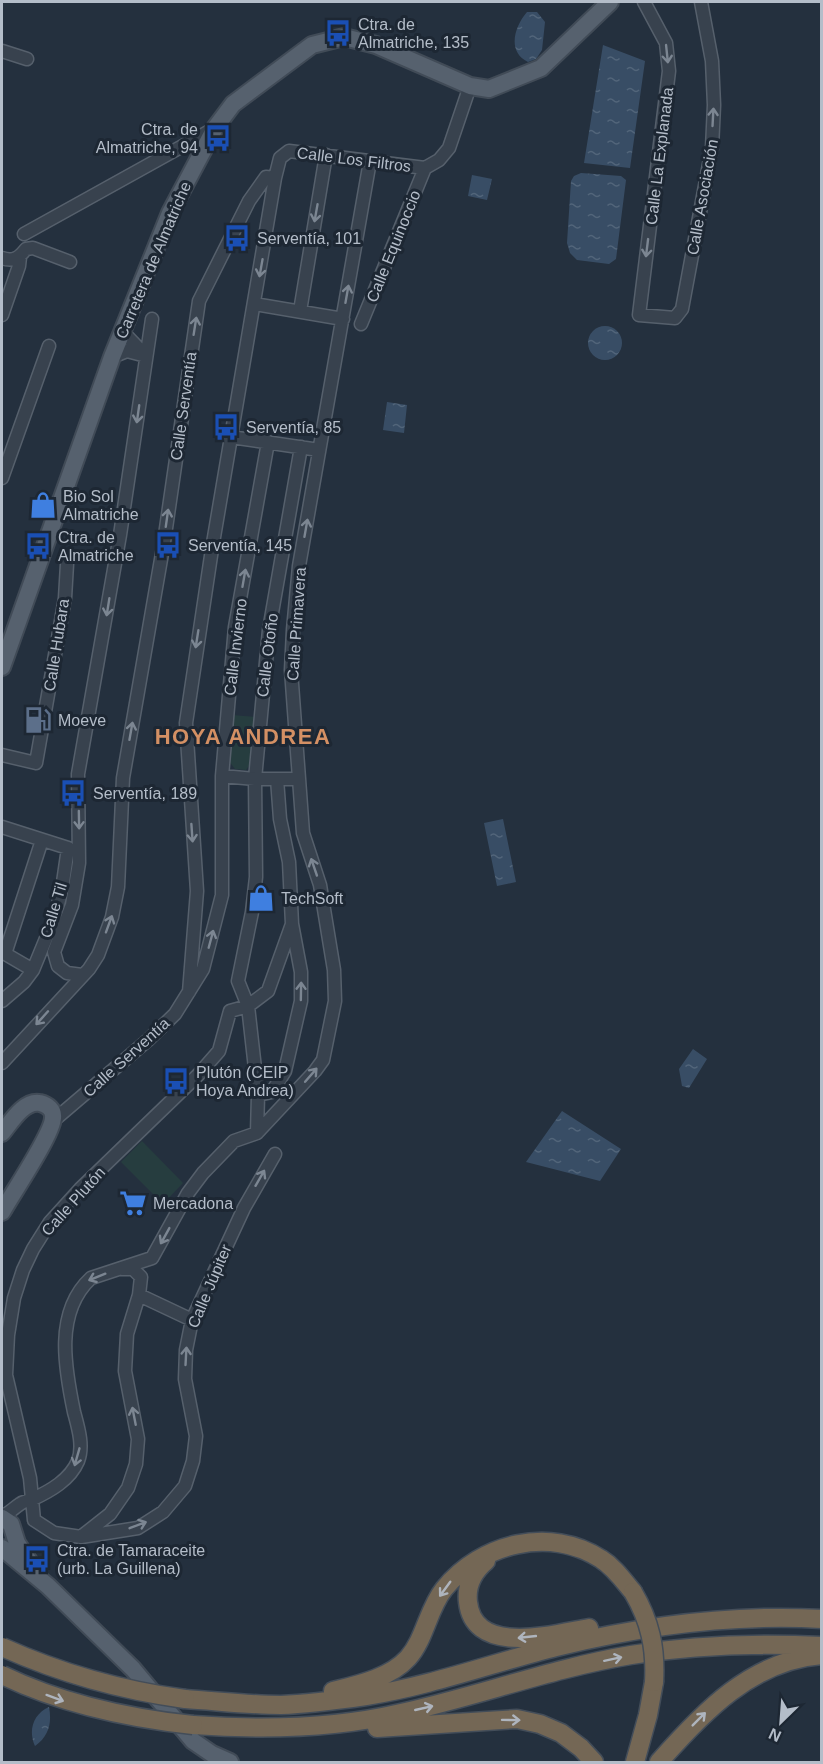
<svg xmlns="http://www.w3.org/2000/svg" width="823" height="1764" viewBox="0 0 823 1764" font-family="Helvetica,sans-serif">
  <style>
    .green { fill: #263d3f }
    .water { fill: url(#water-ripples) }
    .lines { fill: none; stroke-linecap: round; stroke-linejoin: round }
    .minor-casing { stroke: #56606c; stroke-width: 15 }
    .major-casing { stroke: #414b57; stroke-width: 20 }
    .highway-casing { stroke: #434d59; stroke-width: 21 }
    .minor { stroke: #38424e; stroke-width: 12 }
    .major { stroke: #56616e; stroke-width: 16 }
    .highway { stroke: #746755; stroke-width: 18 }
    .highway-bridge-casing { stroke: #434d59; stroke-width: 21; stroke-linecap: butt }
    .highway-bridge { stroke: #746755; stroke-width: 18 }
    .oneway { stroke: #7c8692 }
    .oneway2 { stroke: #aeb4bd }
    .labels { text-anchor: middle; stroke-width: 6; stroke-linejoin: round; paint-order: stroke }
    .poi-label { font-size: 16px; fill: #b4bdc9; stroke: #1d2733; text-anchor: start }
    .street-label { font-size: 16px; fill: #b4bdc9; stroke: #1d2733 }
    .district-label { font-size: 22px; font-weight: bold; letter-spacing: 1.5px; fill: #d49064; stroke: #1d2733 }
  </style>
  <defs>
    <pattern id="water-ripples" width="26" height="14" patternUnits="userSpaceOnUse" patternTransform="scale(1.5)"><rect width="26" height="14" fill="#384d65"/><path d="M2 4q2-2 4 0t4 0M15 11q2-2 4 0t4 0" fill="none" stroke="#52657a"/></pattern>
  </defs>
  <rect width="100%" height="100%" fill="#24303e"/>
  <path class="green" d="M232,715L256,717L252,762L246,770L235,769L229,761Z
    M142,1141L183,1183L163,1204L121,1162Z"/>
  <path class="water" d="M527,12H537L545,22L542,50L536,59L528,62C507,52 514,27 527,12Z
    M603,45L645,61L630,168L584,163Z
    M581,173L621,176L626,180L616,259L609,264L577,260L570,253L567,243L571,181L574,176Z
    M472,175L492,179L487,200L468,196Z
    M588 343a17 17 0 1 1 34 0a17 17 0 1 1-34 0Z
    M387,402L407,405L404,433L383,430Z
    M503,819L516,882L497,886L484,823Z
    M693,1049L707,1059L689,1088L682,1086L679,1069Z
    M562,1111L621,1149L600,1181L526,1162Z
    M49,1707C52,1723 49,1736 35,1746C28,1731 33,1714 49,1707Z"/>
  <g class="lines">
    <defs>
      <path id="minor" d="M644,2L666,43L669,71L639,315L675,318L682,309L712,148L714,105L712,61L701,2
        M2,51L27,59
        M275,178L280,158L289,151L425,168L439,160L449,148L470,86
        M24,234L215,128
        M2,258C13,262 19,258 26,249L33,248L70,262
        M254,304L343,319
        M300,311L326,155
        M2,315L19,266L20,257
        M361,324L425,168
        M122,331L145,355
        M112,357L127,351L146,356
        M231,437L319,450
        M2,478L49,346
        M2,755L36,763L65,598L67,564
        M222,776L255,779H299
        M2,827L68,848L62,889L54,919L33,970L24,982L2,1001
        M2,952L33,970
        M5,954L42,840
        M82,975L67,973L58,966L54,952L72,905L79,863L78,774L120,535L152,319
        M2,1063L89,969L98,955L112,917L118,887L123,778L164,542L199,301L249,201L266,177L275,178L212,549L186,723L197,891L189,992
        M258,1095L272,1092L285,1071L301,1001V972L292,924L289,862L280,819L277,779
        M53,1121L148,1040L175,1014L203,969L222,895V776L235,627L268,442
        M257,1133L258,1095L248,1006L238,981L252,912L256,877L255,779L269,630L301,447
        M139,1295L192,1320
        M2,1517C9,1513 14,1508 20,1504C24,1501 29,1501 33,1499C50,1491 70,1480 78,1461C84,1446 78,1427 74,1412C65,1369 54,1312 91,1278L152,1258L188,1193L203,1173L234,1141L257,1133L315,1071L323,1060L335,1001L334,970L320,885L303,833L291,670L293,630L299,566L370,161
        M34,1520L30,1478L6,1375L8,1335L14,1298L23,1270L33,1249L50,1222L80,1189L198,1075L219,1051L230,1011L248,1006L268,991L292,924
        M34,1520L54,1533L81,1537L138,1528L163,1512L185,1486L193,1461L196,1436L185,1379L186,1350L192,1320L244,1208L275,1154
        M82,1536L110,1514L128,1488L136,1464L138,1439L125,1371L127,1334L139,1295L141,1277L133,1269H122"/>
      <path id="major" d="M2,667L112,357L170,213L215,128L233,104L312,45L344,37L376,45L470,86L489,89L541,68L610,2
        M2,1133C11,1122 24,1100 40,1103C48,1105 54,1110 53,1118C52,1135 12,1194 2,1212
        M2,1518L11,1524L17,1543L31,1564
        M2,1548L48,1586L133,1669L193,1741L212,1754L230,1762"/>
      <path id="highway" d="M486,1561C473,1572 466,1585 468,1602C474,1657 554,1634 589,1628
        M333,1691C357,1685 390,1678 408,1658C425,1639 428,1609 444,1589C481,1543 550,1526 601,1559C614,1567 623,1580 633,1592
        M185,1699C217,1701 249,1705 281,1705C309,1704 338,1700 366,1696C430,1686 493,1663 556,1647C642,1626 732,1614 822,1619
        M193,1725C263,1730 333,1729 401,1713C478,1696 553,1668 631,1655C693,1645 758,1643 822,1646
        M377,1728L517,1719L540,1724L561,1733L581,1748L594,1762
        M635,1762L648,1715L654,1682
        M659,1762C702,1713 752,1660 822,1655"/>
    </defs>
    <use href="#minor" class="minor-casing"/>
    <use href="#major" class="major-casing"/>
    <use href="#highway" class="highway-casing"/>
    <use href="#minor" class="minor"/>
    <use href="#major" class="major"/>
    <use href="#highway" class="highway"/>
    <defs>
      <path id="highway-bridge" d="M633,1592C650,1621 656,1648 654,1682
        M2,1647C62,1674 119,1690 185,1699
        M2,1675C62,1704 127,1718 193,1725"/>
    </defs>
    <use href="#highway-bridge" class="highway-bridge-casing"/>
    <use href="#highway-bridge" class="highway-bridge"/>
  </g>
  <defs><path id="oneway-shaft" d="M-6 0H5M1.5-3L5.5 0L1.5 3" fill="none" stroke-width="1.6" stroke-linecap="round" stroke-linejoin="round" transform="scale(1.5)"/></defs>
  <g class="oneway">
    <use href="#oneway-shaft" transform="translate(667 54) rotate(84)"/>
    <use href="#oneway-shaft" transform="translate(713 117) rotate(-87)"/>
    <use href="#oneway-shaft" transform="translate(316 213) rotate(100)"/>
    <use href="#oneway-shaft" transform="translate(647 248) rotate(97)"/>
    <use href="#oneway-shaft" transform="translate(261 268) rotate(100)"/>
    <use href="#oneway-shaft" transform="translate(347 294) rotate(-80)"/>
    <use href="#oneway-shaft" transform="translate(195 326) rotate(-81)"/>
    <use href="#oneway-shaft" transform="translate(138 414) rotate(98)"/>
    <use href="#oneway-shaft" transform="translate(167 518) rotate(-82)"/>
    <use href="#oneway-shaft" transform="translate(306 528) rotate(-80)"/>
    <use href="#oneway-shaft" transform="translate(244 578) rotate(-80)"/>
    <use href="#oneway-shaft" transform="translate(108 607) rotate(99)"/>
    <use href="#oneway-shaft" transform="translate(197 639) rotate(99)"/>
    <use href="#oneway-shaft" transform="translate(131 731) rotate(-80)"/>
    <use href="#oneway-shaft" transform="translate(79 820) rotate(89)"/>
    <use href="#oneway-shaft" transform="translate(192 833) rotate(86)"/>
    <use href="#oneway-shaft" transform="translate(314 867) rotate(-109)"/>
    <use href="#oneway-shaft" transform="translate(109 924) rotate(-70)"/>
    <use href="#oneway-shaft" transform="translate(211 939) rotate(-75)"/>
    <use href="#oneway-shaft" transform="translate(301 991) rotate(-89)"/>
    <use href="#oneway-shaft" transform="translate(42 1018) rotate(132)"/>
    <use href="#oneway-shaft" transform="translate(311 1075) rotate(-49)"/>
    <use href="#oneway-shaft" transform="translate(260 1178) rotate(-60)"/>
    <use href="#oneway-shaft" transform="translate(165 1236) rotate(119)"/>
    <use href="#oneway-shaft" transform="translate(97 1277) rotate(158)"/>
    <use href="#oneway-shaft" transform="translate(186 1356) rotate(-87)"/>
    <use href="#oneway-shaft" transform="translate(134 1416) rotate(-101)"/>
    <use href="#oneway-shaft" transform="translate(77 1457) rotate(106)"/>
    <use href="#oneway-shaft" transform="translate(138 1525) rotate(-21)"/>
  </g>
  <g class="oneway2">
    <use href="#oneway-shaft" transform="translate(445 1589) rotate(126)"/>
    <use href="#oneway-shaft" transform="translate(527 1637) rotate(174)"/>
    <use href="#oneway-shaft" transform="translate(613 1659) rotate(-12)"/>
    <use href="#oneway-shaft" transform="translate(55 1698) rotate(20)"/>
    <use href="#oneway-shaft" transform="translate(424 1708) rotate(-13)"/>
    <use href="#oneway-shaft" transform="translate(699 1719) rotate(-45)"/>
    <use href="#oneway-shaft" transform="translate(511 1720) rotate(1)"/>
  </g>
  <defs>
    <symbol id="bus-bare" viewBox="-9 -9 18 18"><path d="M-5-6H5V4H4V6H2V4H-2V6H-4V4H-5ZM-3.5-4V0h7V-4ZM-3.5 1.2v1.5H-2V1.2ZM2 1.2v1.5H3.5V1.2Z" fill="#1a4fb4" stroke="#1d2733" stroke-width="2.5" paint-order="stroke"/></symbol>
    <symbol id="shop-bare" viewBox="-9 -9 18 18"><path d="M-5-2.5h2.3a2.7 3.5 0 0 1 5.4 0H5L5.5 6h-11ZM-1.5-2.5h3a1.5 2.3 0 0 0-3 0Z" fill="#3f7fe0" stroke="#1d2733" stroke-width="2.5" paint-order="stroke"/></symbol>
    <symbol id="fuel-bare" viewBox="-9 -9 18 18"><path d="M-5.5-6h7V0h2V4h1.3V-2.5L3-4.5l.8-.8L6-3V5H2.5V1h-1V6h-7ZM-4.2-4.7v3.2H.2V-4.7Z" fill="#5c6f8a" stroke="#1d2733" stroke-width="2.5" paint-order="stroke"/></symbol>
    <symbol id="supermarket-bare" viewBox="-9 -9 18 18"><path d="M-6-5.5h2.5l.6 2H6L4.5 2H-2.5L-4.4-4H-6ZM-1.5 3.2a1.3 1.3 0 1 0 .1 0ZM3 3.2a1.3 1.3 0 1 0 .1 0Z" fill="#3f7fe0" stroke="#1d2733" stroke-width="2.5" paint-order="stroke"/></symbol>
  </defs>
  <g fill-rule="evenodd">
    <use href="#bus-bare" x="319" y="14" width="38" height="38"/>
    <use href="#bus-bare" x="199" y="119" width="38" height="38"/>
    <use href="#bus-bare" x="218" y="219" width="38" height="38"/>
    <use href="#bus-bare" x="207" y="408" width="38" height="38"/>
    <use href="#shop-bare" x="24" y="486" width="38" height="38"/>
    <use href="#bus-bare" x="149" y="526" width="38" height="38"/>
    <use href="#bus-bare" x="19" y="527" width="38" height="38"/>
    <use href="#fuel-bare" x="19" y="701" width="38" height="38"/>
    <use href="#bus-bare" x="54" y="774" width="38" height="38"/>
    <use href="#shop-bare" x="242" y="879" width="38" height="38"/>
    <use href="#bus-bare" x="157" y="1062" width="38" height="38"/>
    <use href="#supermarket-bare" x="114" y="1184" width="38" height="38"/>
    <use href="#bus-bare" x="18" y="1540" width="38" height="38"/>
  </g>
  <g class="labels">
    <g class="poi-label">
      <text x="358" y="30">Ctra. de<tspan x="358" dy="18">Almatriche, 135</tspan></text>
      <text x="198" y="135" text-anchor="end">Ctra. de<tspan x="198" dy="18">Almatriche, 94</tspan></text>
      <text x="257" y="244">Serventía, 101</text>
      <text x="246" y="433">Serventía, 85</text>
      <text x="63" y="502">Bio Sol<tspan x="63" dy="18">Almatriche</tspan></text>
      <text x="58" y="543">Ctra. de<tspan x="58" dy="18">Almatriche</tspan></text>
      <text x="188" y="551">Serventía, 145</text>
      <text x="58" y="726">Moeve</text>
      <text x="93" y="799">Serventía, 189</text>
      <text x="281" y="904">TechSoft</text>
      <text x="196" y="1078">Plutón (CEIP<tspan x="196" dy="18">Hoya Andrea)</tspan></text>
      <text x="153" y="1209">Mercadona</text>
      <text x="57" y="1556">Ctra. de Tamaraceite<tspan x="57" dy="18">(urb. La Guillena)</tspan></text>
    </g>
    <g class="street-label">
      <text transform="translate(659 156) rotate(-83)" y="6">Calle La Explanada</text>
      <text transform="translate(354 159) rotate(7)" y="6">Calle Los Filtros</text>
      <text transform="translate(702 197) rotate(-80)" y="6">Calle Asociación</text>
      <text transform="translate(393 246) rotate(-68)" y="6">Calle Equinoccio</text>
      <text transform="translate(153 260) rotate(-67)" y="6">Carretera de Almatriche</text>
      <text transform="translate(183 406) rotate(-82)" y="6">Calle Serventía</text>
      <text transform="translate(296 624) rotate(-86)" y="6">Calle Primavera</text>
      <text transform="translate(56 645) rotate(-81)" y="6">Calle Hubara</text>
      <text transform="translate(235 647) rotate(-83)" y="6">Calle Invierno</text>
      <text transform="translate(267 655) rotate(-83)" y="6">Calle Otoño</text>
      <text transform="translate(53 910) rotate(-73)" y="6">Calle Til</text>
      <text transform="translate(126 1057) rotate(-42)" y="6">Calle Serventía</text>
      <text transform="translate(73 1201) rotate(-48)" y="6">Calle Plutón</text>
      <text transform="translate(209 1286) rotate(-67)" y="6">Calle Júpiter</text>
    </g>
    <g class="district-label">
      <text x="243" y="744">HOYA ANDREA</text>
    </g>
  </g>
  <rect width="823" height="1764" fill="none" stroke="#b4bdc9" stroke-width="6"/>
  <g transform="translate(781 1722) rotate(205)" stroke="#1d2733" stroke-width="4.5" paint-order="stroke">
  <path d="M0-4.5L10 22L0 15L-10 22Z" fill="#b4bdc9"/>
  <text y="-9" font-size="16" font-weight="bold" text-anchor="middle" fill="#b4bdc9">N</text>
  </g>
</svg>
